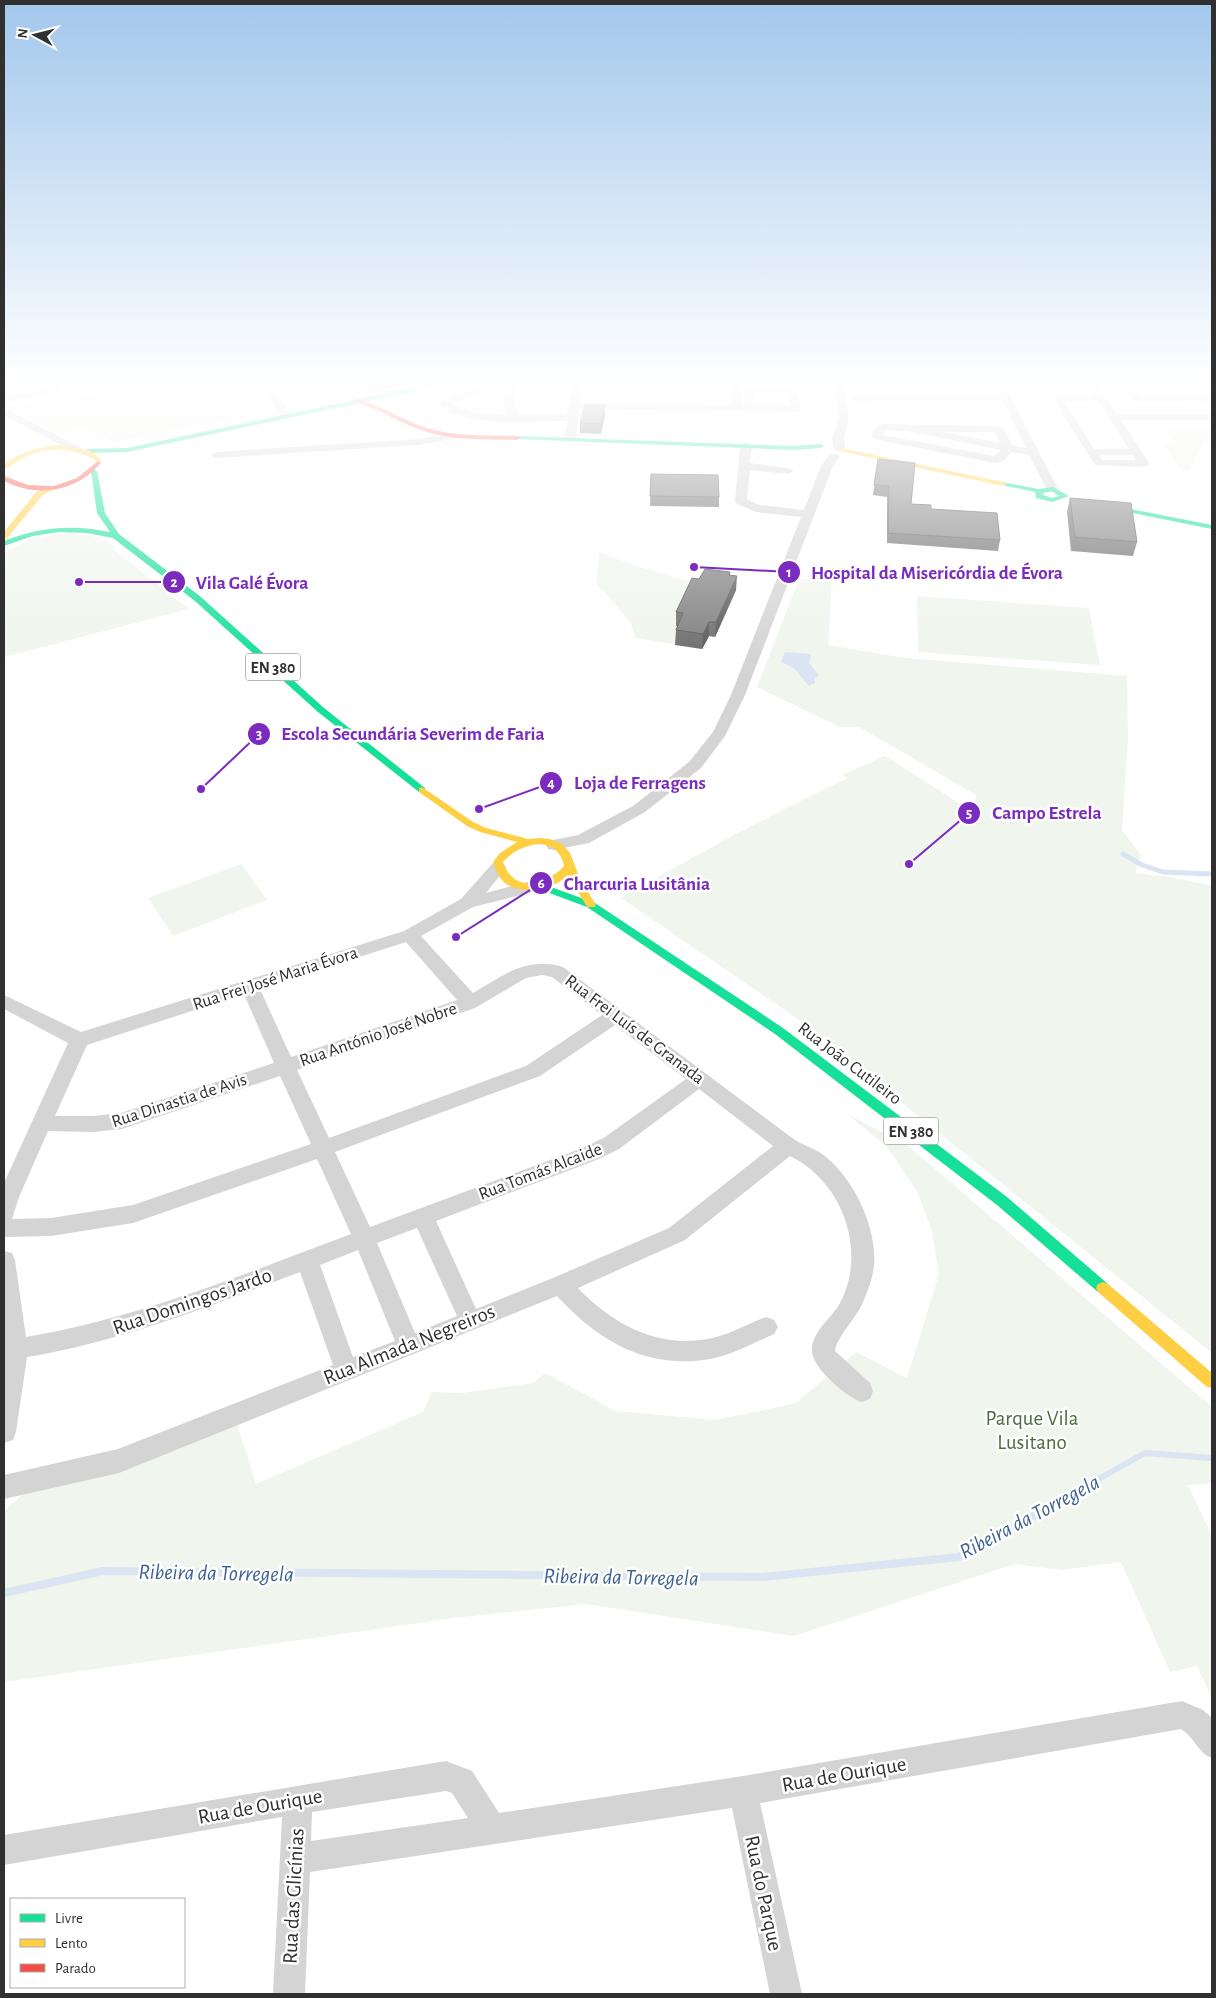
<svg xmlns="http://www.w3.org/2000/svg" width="1216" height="1998" viewBox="0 0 1216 1998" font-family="'Alegreya Sans',sans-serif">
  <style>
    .green { fill: #f0f5ed }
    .water { fill: #dae4f2 }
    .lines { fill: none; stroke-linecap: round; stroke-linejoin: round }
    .stream-far2 { stroke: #dae4f2; stroke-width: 5 }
    .stream-far1 { stroke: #dae4f2; stroke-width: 6 }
    .stream { stroke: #dae4f2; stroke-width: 8 }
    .street { fill: #d4d4d4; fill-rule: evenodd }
    .fast { fill: #16e098; fill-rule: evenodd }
    .slow { fill: #ffcf43; fill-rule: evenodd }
    .jam { fill: #f24e42; fill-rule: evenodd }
    .wall { fill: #6d6d6d }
    .shaded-wall { fill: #595959 }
    .building { fill: #7f7f7f; stroke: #595959 }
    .labels { text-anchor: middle; stroke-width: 5; stroke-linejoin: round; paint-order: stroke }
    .shield { fill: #fff; stroke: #6e6e6e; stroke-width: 1 }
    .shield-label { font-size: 16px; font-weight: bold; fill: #303030 }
    .street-label { font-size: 18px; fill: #303030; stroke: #fff }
    .near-street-label { font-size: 21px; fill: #303030; stroke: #fff }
    .near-park-label { font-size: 21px; fill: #4a6d3c; stroke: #fff }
    .near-water-label { font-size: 22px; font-style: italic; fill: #3c6194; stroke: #fff }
    .leader { fill: none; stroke: #7b2cbf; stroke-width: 2 }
    .callout-dot { fill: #7b2cbf; stroke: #fff; stroke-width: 2 }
    .mark-label { font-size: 15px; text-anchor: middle; font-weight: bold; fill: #fff }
    .callout-label { font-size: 19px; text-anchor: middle; font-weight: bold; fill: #7b2cbf; stroke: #fff; stroke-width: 5; stroke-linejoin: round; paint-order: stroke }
  </style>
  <rect width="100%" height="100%" fill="#fff"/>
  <path class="green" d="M162,380H228L256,414L115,442L78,427L59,435L34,422L37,418H25L5,408L35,401L39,403L94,393L99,397L123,399L137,395L144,397L147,394L141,393Z
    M502,380H512C503,392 502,399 509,413L499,417L473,413L469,407L482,393Z
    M1164,429H1212V442L1204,440L1190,471H1182L1163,443H1173Z
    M69,532L93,536L115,546L113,549L189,609L4,657V554L29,539Z
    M600,552C644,571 690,582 737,590L716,637H710L704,649L636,638L629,620L596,583Z
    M799,579L832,581L828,645L905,658L1127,676L1128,738L1122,830L1141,855L1135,873L1176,878L1212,886V1353L870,1077L827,1048L833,1043L621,898C695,856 770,814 848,778L842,775L885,756L973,812L976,795L859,727H840L757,687Z
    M917,596L1089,608L1100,665L918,652Z
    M241,864L267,900L173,936L148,898Z
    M847,1114L906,1144L1212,1407V1483L1188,1485L1212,1536V1698L1197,1666L1170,1672L1121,1562L1062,1570L1015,1564L794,1636L586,1604L454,1618L4,1682V1511L32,1486L237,1424L256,1484L423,1412L432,1392L462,1393L533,1383L545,1373L616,1411L715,1420L796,1403L856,1352L907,1378L939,1274L932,1231L917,1191L887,1147Z"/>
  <path class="water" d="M785,652L811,654L809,663L819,675L815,678V683L809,686L794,668L781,662Z"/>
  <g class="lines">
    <path class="stream-far2" d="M1123,854L1142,865L1163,872L1212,874"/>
    <path class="stream-far1" d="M1038,1513L1145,1453L1212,1458"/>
    <path class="stream" d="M4,1593L103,1571L763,1577L959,1557L1040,1512"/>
    <path class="street" d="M45,380H55L62,389L57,392L4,403V397L50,387Z
      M259,380H269L290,415L289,417H281Z
      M490,380H502L479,394L452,404L476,413L506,415C503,401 503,392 510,380H520L514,394L517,415H567L572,380H582L580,403L732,405L729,380H739L743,405H745L743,388L791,387L796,390L801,409L796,412L579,409L576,439L570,442L564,439L567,421C534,421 461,429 438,403ZM753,393H787L790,406L756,405Z
      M833,380H843L849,418L844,437L845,448L839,451L833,448L832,437L839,418Z
      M992,380H1002L1058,489L1056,492H1048L1029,455L1011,452L1005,460L995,463L878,440L872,437L873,430L882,424L997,426L1004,429L1012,445L1026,448L1002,400L854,401L849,398L854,395L999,394ZM885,430L908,431L1001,450L994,456L883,435ZM943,432H995L1000,443Z
      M1120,380H1130L1140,396L1212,395V401L1137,402L1133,401Z
      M1092,381L1096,382L1117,414H1212V420H1121L1150,464L1144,467L1095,465L1053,399L1058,396L1094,395L1087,384ZM1098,401L1129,449H1094L1065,402ZM1099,455H1133L1136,460H1102Z
      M4,408L80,447L82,449L76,452L72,451L4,415Z
      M454,433L458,434V438L419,445L216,458L210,455L216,452L419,439Z
      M746,442L752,445L750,463L788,468L794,471L788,474L750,470L747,499L759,505L804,510L821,466L830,454H838L840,456L833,466L745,695L725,736L701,768L645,812L589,843L554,850L548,849L546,845L548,841L578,835L633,806L689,762L713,732L731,695L801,517L756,512L737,504L735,501L740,445Z
      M498,863L504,864L506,868L486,893L527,882L533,884L536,888L533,892L473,907L421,936L473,993C503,976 526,956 563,967L795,1140C805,1146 817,1149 826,1157C855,1181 877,1228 874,1265C873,1278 868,1290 863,1302C857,1317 836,1338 835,1351L870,1383L873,1391L870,1399L861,1402C846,1396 809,1366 812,1348C814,1329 832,1318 840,1303C868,1251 842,1181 790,1156L685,1240L578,1288C616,1328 667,1353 723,1335C738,1330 751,1322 766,1317L774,1320L778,1327L774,1334C753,1343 732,1355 710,1359C647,1370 598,1341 557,1296L119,1473L4,1499V1475L118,1449L333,1365L300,1272C210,1306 122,1341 27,1357L16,1432L13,1440L4,1443V1251L12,1253L15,1260L26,1337C139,1318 244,1274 351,1234L317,1159L133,1223L51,1236L4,1237V1183L68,1043L4,1009V995L81,1032L404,931L461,899L492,864ZM406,942L457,1000L291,1057L260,989ZM542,975L552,977L602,1015L526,1066L329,1138L297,1070L475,1008L526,978ZM244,994L274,1063L121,1113L93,1116H55L87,1045ZM615,1025L686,1079L605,1137L585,1147L370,1227L335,1152L540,1076ZM280,1076L311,1144L133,1205L51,1218L12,1219L19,1197L48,1131L93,1132L122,1129ZM699,1089L773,1146L669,1228L553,1278L476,1309L436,1221L599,1159L619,1149ZM417,1228L457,1316L415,1333L377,1243ZM358,1250L395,1341L353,1357L320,1265Z
      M1182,1701L1203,1710L1212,1718V1758C1198,1753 1195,1738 1181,1729L760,1803L802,1994H770L732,1808L310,1872L305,1994H273L282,1817L4,1865V1835L446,1761L472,1771L499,1813L743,1776ZM446,1791L452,1793L468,1818L311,1841L312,1812Z"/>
    <path class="fast" d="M442,380H450L421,390L127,452L88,453L85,451L88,449L127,448L420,386Z
      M517,436L793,446L821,444L824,446L821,448L793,450L515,439V437Z
      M94,469L97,471L105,513L119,534L201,597L324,708L425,788V792H419L318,712L195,601L113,538L87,533L59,532L33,536L4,546V541C38,527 73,524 110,532L97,513L91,471Z
      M1003,482L1039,489L1053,487L1069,496L1052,502L1036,498L1035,492L1001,485L999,484ZM1052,491L1059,496L1052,498L1043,495V493Z
      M1095,502L1212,525V529L1098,506L1094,504Z
      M540,883L595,903L783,1028L1007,1197L1108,1284L1110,1288L1108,1292L1103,1294L1098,1292L997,1205L775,1034L587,907L536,888L535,886Z"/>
    <path class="slow" d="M63,445L90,451L100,458L101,463L96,464L95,460C74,448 50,446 27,456C19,459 12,466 4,469V464C22,451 41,446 63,445Z
      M841,448L1003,482L1007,484L1003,486L839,451V449Z
      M56,485L62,486L43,495L7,538H4V532L37,491Z
      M422,787L473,822L486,828L528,839L540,838L550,839L562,844L570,853L580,879L596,905L595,907H587L568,875C554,890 522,896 505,883C498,877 496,870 493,862L500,853L517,842L480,832L467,826L419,792V788ZM540,844C554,846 561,852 564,866C546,886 514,894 503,862C513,851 525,845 540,844Z
      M1103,1282L1108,1284L1212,1373V1388L1207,1387L1098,1292L1096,1288L1098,1284Z"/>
    <path class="jam" d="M356,399C381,405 401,419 424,427C454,437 486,435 517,436L520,438L517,440C484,439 449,441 418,429C396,421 377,408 354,402V400Z
      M98,461L101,463L100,464C76,492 37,498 4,481V476L28,485L54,486L77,478Z"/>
  </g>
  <path class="wall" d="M355,380H395L396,386L373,391L361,382Z
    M605,415L601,434L580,433V423Z
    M878,459L911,504L931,509L1000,540L998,551L887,543V497L873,495Z
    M651,474L719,497V507L650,506Z
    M1070,498L1137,542L1133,556L1071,551L1067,512Z
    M730,572V575L736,590L715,637L709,636L702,649L675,645L676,630L677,626H676V612L699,579Z"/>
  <path class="shaded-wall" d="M372,380H395L396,386L373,391Z
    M605,405V415L601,434V424Z
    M737,576L736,590L715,637L716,622Z
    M709,622V636L702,649L703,634Z"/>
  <path class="building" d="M585,405H605L601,424L580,423Z
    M878,459L915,463L911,504L931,505V509L997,513L1000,540L888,533L889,486L874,485Z
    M651,474L718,475L719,497L650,496Z
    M1070,498L1131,503L1137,542L1075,537Z
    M705,569L730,572L729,575L737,576L716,622H709L703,634L676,630L683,613L676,612L692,578L699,579Z"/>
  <linearGradient id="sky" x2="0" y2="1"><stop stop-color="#a2c7ec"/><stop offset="0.58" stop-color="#fff"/><stop offset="1" stop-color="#fff" stop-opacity="0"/></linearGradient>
  <rect width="1216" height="659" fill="url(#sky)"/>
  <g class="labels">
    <g class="shield">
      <rect x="245.5" y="653.5" width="55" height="27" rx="4"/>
      <rect x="883.5" y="1117.5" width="55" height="27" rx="4"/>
    </g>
    <g class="shield-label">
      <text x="273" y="673">EN 380</text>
      <text x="911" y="1137">EN 380</text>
    </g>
    <g class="street-label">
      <text transform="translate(275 978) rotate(-18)" y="6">Rua Frei José Maria Évora</text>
      <text transform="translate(635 1029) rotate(37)" y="6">Rua Frei Luís de Granada</text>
      <text transform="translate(378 1034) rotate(-19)" y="6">Rua António José Nobre</text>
      <text transform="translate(850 1063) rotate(37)" y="6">Rua João Cutileiro</text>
      <text transform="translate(179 1100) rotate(-18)" y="6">Rua Dinastia de Avis</text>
      <text transform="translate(540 1171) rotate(-21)" y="6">Rua Tomás Alcaide</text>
    </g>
    <g class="near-street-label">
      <text transform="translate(192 1301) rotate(-19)" y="7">Rua Domingos Jardo</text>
      <text transform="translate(409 1344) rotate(-22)" y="7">Rua Almada Negreiros</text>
      <text transform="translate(844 1774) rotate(-10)" y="7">Rua de Ourique</text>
      <text transform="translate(260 1806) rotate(-10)" y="7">Rua de Ourique</text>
      <text transform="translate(764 1893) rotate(78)" y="7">Rua do Parque</text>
      <text transform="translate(293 1896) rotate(-87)" y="7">Rua das Glicínias</text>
    </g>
    <g class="near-park-label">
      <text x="1032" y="1425">Parque Vila<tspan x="1032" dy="24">Lusitano</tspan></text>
    </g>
    <g class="near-water-label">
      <text transform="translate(1029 1516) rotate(-28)" y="8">Ribeira da Torregela</text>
      <text transform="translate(216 1572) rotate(1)" y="8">Ribeira da Torregela</text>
      <text transform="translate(621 1576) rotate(1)" y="8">Ribeira da Torregela</text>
    </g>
  </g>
  <path class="leader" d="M694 567L789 572M79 582L174 582M201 789L259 734M479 809L551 783M909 864L969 813M456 937L541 883"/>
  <g class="callout-dot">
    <circle cx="694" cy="567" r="5"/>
    <circle cx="79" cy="582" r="5"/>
    <circle cx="201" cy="789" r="5"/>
    <circle cx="479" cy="809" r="5"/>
    <circle cx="909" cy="864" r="5"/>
    <circle cx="456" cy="937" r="5"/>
    <circle cx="789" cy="572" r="12"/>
    <circle cx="174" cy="582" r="12"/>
    <circle cx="259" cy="734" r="12"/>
    <circle cx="551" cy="783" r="12"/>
    <circle cx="969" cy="813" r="12"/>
    <circle cx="541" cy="883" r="12"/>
  </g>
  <g class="mark-label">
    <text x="789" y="577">1</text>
    <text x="174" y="587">2</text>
    <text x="259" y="739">3</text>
    <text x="551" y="788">4</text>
    <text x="969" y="818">5</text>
    <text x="541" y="888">6</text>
  </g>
  <g class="callout-label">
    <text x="937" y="579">Hospital da Misericórdia de Évora</text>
    <text x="252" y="589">Vila Galé Évora</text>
    <text x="413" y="740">Escola Secundária Severim de Faria</text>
    <text x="640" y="789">Loja de Ferragens</text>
    <text x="1047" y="819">Campo Estrela</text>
    <text x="637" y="890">Charcuria Lusitânia</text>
  </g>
  <rect width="1216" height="1998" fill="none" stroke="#303030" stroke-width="10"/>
  <rect x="10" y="1898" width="175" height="90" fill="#ffffff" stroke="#acacac"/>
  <rect x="20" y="1914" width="25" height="8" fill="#16e098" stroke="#acacac"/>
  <text x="55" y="1923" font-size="15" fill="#303030">Livre</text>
  <rect x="20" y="1939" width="25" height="8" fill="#ffcf43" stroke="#acacac"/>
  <text x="55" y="1948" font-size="15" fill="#303030">Lento</text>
  <rect x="20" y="1964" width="25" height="8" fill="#f24e42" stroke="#acacac"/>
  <text x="55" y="1973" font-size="15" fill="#303030">Parado</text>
  <g transform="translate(35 35) rotate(277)" stroke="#ffffff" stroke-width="4" paint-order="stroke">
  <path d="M0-4L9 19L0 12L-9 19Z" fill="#303030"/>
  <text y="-8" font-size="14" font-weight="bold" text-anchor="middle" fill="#303030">N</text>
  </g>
</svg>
